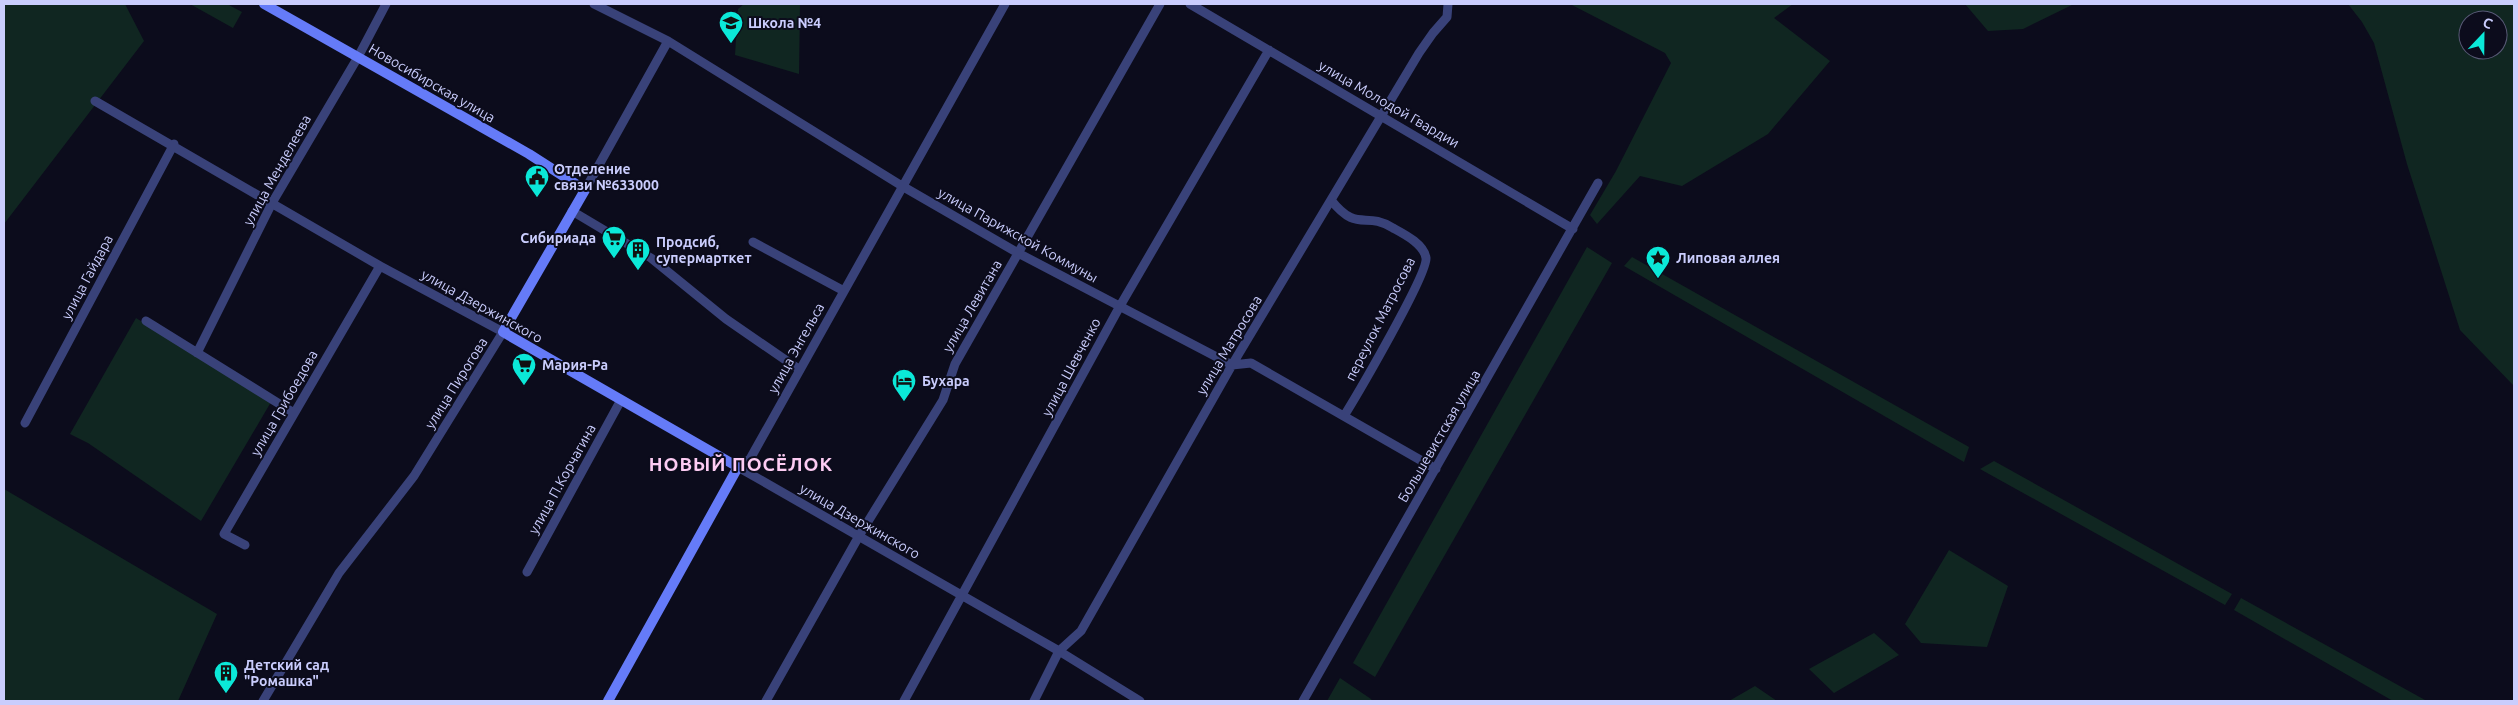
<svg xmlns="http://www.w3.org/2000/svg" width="2518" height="705" viewBox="0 0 2518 705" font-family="Ubuntu,sans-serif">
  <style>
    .green { fill: #102621; fill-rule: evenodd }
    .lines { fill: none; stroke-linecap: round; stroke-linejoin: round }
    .street { stroke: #394279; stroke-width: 9 }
    .secondary { stroke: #657bf8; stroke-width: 10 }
    .labels { text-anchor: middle; stroke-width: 4; stroke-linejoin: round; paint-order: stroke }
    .poi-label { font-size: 14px; font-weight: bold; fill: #cacdfd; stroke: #0c0c1c; text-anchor: start }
    .street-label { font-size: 14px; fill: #cacdfd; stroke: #0c0c1c }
    .district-label { font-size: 19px; font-weight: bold; letter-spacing: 1px; fill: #fdccf3; stroke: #0c0c1c }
  </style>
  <rect width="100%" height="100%" fill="#0c0c1c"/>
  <path class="green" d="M4,4H125L144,41L4,224Z
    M190,4H227L242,12L233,28Z
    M744,4H800L799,74L735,55L738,9Z
    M1570,4H1793L1774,18L1830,61L1768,134L1682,186L1640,176L1597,224L1590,215L1616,171L1671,63L1665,53Z
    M1965,4H2074L2023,29L1988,31Z
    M2348,4H2514V386L2460,330L2407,164L2374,43L2362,22ZM2468,20H2498V50H2468Z
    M1587,247L1612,263L1375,677L1353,663Z
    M1632,257L1969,447L1964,462L1624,266Z
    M136,318L271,402L201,521L88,443L70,434Z
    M1994,461L2232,594L2225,605L1980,469Z
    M4,489L217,614L178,701H4Z
    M1949,550L2008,586L1987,647L1921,643L1905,624Z
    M2241,598L2425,700L2424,701H2393L2234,610Z
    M1874,633L1899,655L1834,693L1809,669Z
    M1340,678L1371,699L1372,701H1327Z
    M1755,686L1777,701H1729Z"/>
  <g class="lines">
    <path class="street" d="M594,4L668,41L902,186L1018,253L1232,365L1251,363L1436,469
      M1005,4L750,459L738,467L1059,651L1140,701
      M1190,4L1573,229
      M95,101L380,266L503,332L414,476L339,573L263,701
      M585,190L668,41
      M1331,200C1358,234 1365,210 1393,228C1404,234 1424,244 1426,258C1428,274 1357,395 1344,416
      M572,211L651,258L726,319L800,370
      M753,242L844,291
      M146,321L294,413
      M197,353L272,203L358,57L386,4
      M25,423L174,144
      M245,545L224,534L380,266
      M527,572L621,400
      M766,701L859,536L943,400L955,364L1160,4
      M904,701L1120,306L1269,50
      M1034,701L1059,651L1081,631L1232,365L1419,53L1433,33L1447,17L1448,4
      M1303,701L1598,183"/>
    <path class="secondary" d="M264,4L529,154L585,190L503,332L738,467L608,701"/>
  </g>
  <defs>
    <symbol id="school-pin" viewBox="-11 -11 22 30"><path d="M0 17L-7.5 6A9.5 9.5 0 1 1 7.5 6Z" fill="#0be8d8" stroke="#0c0c1c"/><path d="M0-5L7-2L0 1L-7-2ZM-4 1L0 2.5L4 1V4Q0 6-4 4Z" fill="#111"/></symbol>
    <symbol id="civic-pin" viewBox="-11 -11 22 30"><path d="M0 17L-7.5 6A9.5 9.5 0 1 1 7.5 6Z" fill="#0be8d8" stroke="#0c0c1c"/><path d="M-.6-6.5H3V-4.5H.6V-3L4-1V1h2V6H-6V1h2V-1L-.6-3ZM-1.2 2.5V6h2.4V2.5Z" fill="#111"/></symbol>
    <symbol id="supermarket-pin" viewBox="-11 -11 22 30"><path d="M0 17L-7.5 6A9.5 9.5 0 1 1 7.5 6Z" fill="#0be8d8" stroke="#0c0c1c"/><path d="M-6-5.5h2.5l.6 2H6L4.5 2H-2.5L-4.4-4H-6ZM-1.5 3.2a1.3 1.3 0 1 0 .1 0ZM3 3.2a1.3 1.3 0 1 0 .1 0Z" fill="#111"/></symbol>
    <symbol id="building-pin" viewBox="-11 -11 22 30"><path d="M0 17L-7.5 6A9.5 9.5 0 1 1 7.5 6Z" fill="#0be8d8" stroke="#0c0c1c"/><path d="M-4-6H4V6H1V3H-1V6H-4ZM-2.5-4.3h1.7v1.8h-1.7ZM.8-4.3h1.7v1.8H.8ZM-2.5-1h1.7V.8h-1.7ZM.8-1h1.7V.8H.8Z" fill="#111"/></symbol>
    <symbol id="sight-pin" viewBox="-11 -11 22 30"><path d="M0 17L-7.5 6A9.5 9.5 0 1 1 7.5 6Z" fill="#0be8d8" stroke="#0c0c1c"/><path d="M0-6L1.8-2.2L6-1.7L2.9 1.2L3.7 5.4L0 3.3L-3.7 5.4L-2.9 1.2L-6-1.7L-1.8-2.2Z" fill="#111"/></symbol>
    <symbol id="hotel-pin" viewBox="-11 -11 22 30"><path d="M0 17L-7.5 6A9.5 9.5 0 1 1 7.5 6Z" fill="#0be8d8" stroke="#0c0c1c"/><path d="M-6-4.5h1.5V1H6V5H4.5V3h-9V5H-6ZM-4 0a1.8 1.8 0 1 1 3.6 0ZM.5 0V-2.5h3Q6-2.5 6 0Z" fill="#111"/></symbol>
  </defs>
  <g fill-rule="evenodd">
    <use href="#school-pin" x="717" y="9" width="28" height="38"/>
    <use href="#civic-pin" x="523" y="163" width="28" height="38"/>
    <use href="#supermarket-pin" x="600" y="224" width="28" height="38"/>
    <use href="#building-pin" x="624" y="236" width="28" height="38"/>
    <use href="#sight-pin" x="1644" y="244" width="28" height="38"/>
    <use href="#supermarket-pin" x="510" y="351" width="28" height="38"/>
    <use href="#hotel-pin" x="890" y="367" width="28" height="38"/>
    <use href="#building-pin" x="212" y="659" width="28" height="38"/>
  </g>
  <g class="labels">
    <g class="poi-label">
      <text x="748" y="28">Школа №4</text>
      <text x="554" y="174">Отделение<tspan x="554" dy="16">связи №633000</tspan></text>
      <text x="596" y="243" text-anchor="end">Сибириада</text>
      <text x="656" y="247">Продсиб,<tspan x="656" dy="16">супермарткет</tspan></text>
      <text x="1676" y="263">Липовая аллея</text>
      <text x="542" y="370">Мария-Ра</text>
      <text x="922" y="386">Бухара</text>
      <text x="244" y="670">Детский сад<tspan x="244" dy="16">"Ромашка"</tspan></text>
    </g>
    <g class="street-label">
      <text transform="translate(432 83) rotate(30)" y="5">Новосибирская улица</text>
      <text transform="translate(1389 104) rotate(30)" y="5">улица Молодой Гвардии</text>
      <text transform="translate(277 170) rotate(-61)" y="5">улица Менделеева</text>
      <text transform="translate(1018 235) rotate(29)" y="5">улица Парижской Коммуны</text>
      <text transform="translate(87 277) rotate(-62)" y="5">улица Гайдара</text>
      <text transform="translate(482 306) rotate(29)" y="5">улица Дзержинского</text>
      <text transform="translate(972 306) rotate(-60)" y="5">улица Левитана</text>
      <text transform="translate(1380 319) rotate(-63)" y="5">переулок Матросова</text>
      <text transform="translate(1229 345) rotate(-59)" y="5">улица Матросова</text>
      <text transform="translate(796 348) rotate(-61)" y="5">улица Энгельса</text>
      <text transform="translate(1071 367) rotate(-62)" y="5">улица Шевченко</text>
      <text transform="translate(456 383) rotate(-58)" y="5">улица Пирогова</text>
      <text transform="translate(284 403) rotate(-60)" y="5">улица Грибоедова</text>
      <text transform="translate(1439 436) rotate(-60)" y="5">Большевистская улица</text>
      <text transform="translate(562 479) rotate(-61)" y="5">улица П.Корчагина</text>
      <text transform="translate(860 521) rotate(30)" y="5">улица Дзержинского</text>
    </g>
    <g class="district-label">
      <text x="741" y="471">НОВЫЙ ПОСЁЛОК</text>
    </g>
  </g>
  <rect width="2518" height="705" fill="none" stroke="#cacdfd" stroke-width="10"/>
  <g transform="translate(2483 35) rotate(22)"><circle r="24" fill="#0c0c1c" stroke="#585976"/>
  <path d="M0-4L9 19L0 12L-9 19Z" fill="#0be8d8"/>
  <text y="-8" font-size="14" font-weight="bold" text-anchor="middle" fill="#cacdfd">С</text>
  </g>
</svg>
